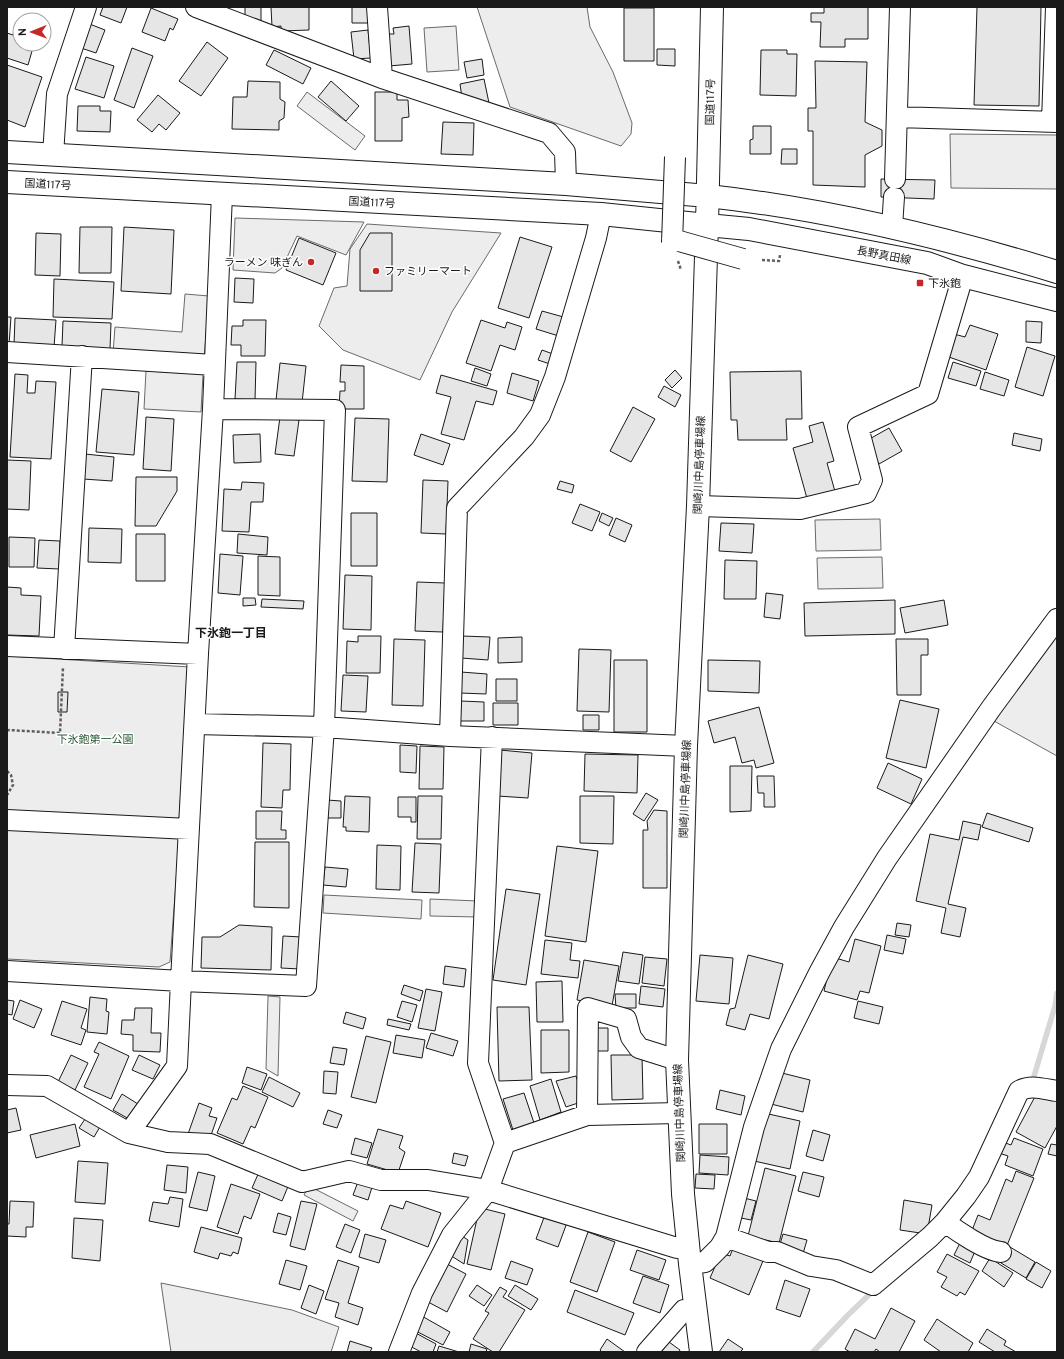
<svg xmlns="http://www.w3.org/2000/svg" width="1064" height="1359" viewBox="0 0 1064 1359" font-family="Overpass,'Noto Sans JP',sans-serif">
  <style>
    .built { fill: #ededed; stroke: #6a6a6a }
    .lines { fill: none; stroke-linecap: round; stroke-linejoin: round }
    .stream { stroke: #d7d7d7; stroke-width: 5.5 }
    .building { fill: #e6e6e6; stroke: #1a1a1a }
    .minor-casing { stroke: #1a1a1a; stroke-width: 22 }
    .major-casing { stroke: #1a1a1a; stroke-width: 24 }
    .highway-casing { stroke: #1a1a1a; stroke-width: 24 }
    .path { stroke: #5f5f5f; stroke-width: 2.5; stroke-dasharray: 3 2; stroke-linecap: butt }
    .minor { stroke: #fff; stroke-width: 20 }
    .major { stroke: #fff; stroke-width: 22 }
    .highway { stroke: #fff; stroke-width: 22 }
    .minor-bridge-casing { stroke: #1a1a1a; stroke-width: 22; stroke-linecap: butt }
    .minor-bridge { stroke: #fff; stroke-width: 20 }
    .poi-dot { fill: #c62828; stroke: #fff; stroke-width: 1.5 }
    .labels { text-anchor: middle; stroke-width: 3; stroke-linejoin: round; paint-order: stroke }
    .street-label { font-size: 11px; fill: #1a1a1a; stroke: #fff }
    .poi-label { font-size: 11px; fill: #1a1a1a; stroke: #fff; text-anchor: start }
    .park-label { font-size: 11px; fill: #2b5a34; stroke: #fff }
    .neighbourhood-label { font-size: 12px; font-weight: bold; fill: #1a1a1a; stroke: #fff }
  </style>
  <rect width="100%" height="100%" fill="#fff"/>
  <path class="built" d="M477,7H587L590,27L613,72L632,123L631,134L621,146L510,107Z
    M456,26L459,70L427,72L424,28Z
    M307,92L365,136L355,150L297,106Z
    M950,134L1057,135V189L951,188Z
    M235,218L364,222L346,255L297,236L282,268L275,273L233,270Z
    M367,224L501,233L452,312L420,380L343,350L319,326L334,288L347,286L350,249Z
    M185,294L209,296L204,360L113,353L115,327L182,332Z
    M146,371L203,374L201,412L144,409Z
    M880,519L881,550L816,551L815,520Z
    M882,557L883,588L818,589L817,558Z
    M1057,635V756L994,721Z
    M7,656L190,667L179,820L7,812Z
    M7,826L174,835L179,841L170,962L159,967L7,959Z
    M324,895L422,900L421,919L323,913Z
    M430,899L478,901V917L430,916Z
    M268,996L280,997L278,1076L266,1069Z
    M309,1186L358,1211L353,1221L304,1195Z
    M161,1283L292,1310L339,1327L331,1352H171Z"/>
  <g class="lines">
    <path class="stream" d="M1032,1083L1055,1006L1057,993
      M813,1352L848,1315L874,1290"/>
  </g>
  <path class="building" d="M103,7H127L121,23L100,15Z
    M245,7H261V21H245Z
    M271,7H309V30L281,31V26L272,27Z
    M352,7H368V23H352Z
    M824,7H868V39H845V47H820L821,22H811V13H824Z
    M977,7H1041L1039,106L974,105Z
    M151,8L178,19L173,30L170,28L165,41L142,32Z
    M624,8H654V61H624Z
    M18,20H20V44H34L28,65L7,58V33L13,35Z
    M87,23L105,30L96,53L78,47Z
    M409,26L412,64L389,66L387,34H394L393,28Z
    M368,30L371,58L354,59L351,32Z
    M207,42L228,58L201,96L179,81Z
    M132,48L153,56L134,108L114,100Z
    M657,49H675V66L657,65Z
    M274,50L311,68L303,84L266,65Z
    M761,50H787V54H797L796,96L760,95Z
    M86,57L114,66L104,98L75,89Z
    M482,59L484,75L467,78L464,62Z
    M815,61L867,62L865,122L882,130V146L865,155V187L813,185V131H808V108H816Z
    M7,65L42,77L25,127L7,120Z
    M484,79L489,103L462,98L460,84Z
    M248,81L280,82V99L285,102L284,118L279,121V130L232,129L233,97H247Z
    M331,81L359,106L346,121L318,97Z
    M375,92H397V100H408L409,117L402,118V141H375Z
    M158,95L180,113L166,130L159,124L152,132L137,120Z
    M78,106H100V111H111L110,132L77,131Z
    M443,122L474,123L473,155L441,154Z
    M753,126H771V154H750V140L753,139Z
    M782,149H797V164H781Z
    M881,179L935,180L934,199L881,197Z
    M80,227H112L111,273H79Z
    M124,227L174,230L171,294L121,291Z
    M36,233L61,234L60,276L35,275Z
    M370,233H392V291H360V250Z
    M520,237L552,247L529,318L498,308Z
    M299,238L336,253L323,285L286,270Z
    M235,278L254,279L253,303L234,302Z
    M54,279L114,282L112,319L53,317Z
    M542,311L567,318L562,337L536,329Z
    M7,317H11L9,345H7Z
    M15,318L56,320L54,347L14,345Z
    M243,320H266L265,356H241V345H231L232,326H243Z
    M481,320L505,328L507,322L522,327L515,350L500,345L491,371L466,363Z
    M63,321L111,323L110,349L62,346Z
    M1026,321L1042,322L1041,343L1026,342Z
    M970,325L998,334L986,370L946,356L954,334L965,337Z
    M1027,347L1055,356L1043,396L1015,387Z
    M542,350L553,354L550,364L538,360Z
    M237,362H256L255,400L235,399Z
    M953,362L981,371L976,386L948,378Z
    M280,363L306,366L302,403L276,400Z
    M341,365L364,366V409H339L340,391H345V382H340Z
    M475,368L491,374L487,386L471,381Z
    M675,370L682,378L672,388L665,380Z
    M801,371L802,419H786L787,440H738L737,420H731L730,372Z
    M985,372L1009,380L1004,396L980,389Z
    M512,373L539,381L533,401L507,393Z
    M15,374L28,375L27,393H35L36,381L56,382L51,459L10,457Z
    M441,375L497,391L493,405L476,401L464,440L441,434L451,397L436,393Z
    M664,386L681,395L675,407L658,397Z
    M102,389L139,392L134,455L96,452Z
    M633,407L655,419L631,462L610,451Z
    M146,417L174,419L171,471L143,469Z
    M280,417L299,420L294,456L275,454Z
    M355,418L389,419L387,482L352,481Z
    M823,422L834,461L827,463L836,495L808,502L793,448L813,442L809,426Z
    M889,428L902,451L879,464L866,441Z
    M1014,433L1042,439L1040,451L1012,445Z
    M260,434L261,462L234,463L233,435Z
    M421,434L450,444L443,465L414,455Z
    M85,454L114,457L112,481L83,479Z
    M7,460L31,461L29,510L7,509Z
    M136,477H177V491L156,526H135Z
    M423,480L448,481L446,534L421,533Z
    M560,481L574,485L572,493L557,489Z
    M242,482L264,483L263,502H251L249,532L222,531L224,489L241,490Z
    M580,504L600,512L592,531L572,523Z
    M351,513H377V566H351Z
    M602,513L613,518L609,526L599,521Z
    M616,518L632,525L625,542L609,535Z
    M721,523L754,524L752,553L719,551Z
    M89,528L122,529L121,563L88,562Z
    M136,534H165V581H136Z
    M238,534L268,537L267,555L237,553Z
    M9,537L35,538L34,567H9Z
    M39,540L60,541L59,569L37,568Z
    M220,554L243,556L240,595L218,593Z
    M258,556L280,557V596L258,595Z
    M725,560L757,561L756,599H724Z
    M345,575L372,576L371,630L343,629Z
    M417,582L445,583L443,632L415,631Z
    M7,587L21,588V595L41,596L39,636L7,635Z
    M766,593L783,595L780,619L764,617Z
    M243,598H255L256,605L243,606Z
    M262,599L304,601L303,609L261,607Z
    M895,600V634L805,636L804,603Z
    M944,600L948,625L905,633L900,608Z
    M358,636H381L380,673H346L347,641L358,642Z
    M462,636L490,637L488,660L461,658Z
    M522,637V662L498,663V638Z
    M394,639L425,640L423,706L392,705Z
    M896,639H928V655H921V695H897Z
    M579,649L611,650L609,712L577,711Z
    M614,660H647V732H614Z
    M708,660L760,661L759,693L708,691Z
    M461,672L487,674L486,694L460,693Z
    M343,675L368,676L366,712L341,711Z
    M496,679H517V701H496Z
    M58,692H68L67,712H58Z
    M900,700L939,709L926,768L886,758Z
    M461,701L484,702V721H460Z
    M493,703H518V725H493Z
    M759,707L774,763L756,768L754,760L742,763L735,737L714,743L708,721Z
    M583,715H599V730H583Z
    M263,743L291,744L290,790H283L282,808L261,807Z
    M400,745L417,746L416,773L400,772Z
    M420,746L444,747L443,789H419Z
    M500,750L532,753L528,798L497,796Z
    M585,754L638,755L637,793L584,791Z
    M888,763L922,779L911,804L877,788Z
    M730,766H752L751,811L730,812Z
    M757,776H774L775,807H764V793H758Z
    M646,793L658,800L644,821L633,814Z
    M345,796L370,797L369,832L346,831V827H343Z
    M418,796H442L441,839H417Z
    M580,796H614L613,844L580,843Z
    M398,797H416V822H411V817H398Z
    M327,800L341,801V818H327Z
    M654,810L667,811V888H643V830H648L647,821Z
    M256,811H282L281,830H286V839H256Z
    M987,813L1033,828L1029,842L982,827Z
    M963,821L981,825L978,840L963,837L948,904L966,908L960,937L941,933L946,908L916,901L930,834L959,840Z
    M255,842H289V908L254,907Z
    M415,843L441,844L439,893L412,892Z
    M377,845L401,846L400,890L376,889Z
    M557,846L598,851L586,942L545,936Z
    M325,867L348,869L346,887L323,885Z
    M506,889L540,894L526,985L493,980Z
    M897,923L911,925L909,937L895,935Z
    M239,925L272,927L271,970L201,968L202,937H220Z
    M887,935L906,939L903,954L884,950Z
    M283,936L302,937L300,969L281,968Z
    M855,939L881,946L869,993L860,991L857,1000L824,991L832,957L849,962Z
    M545,940L572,943L570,960L580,961L578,978L541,974Z
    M623,952L643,955L639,984L618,981Z
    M700,955L733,958L729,1004L696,1001Z
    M748,955L783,964L769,1019L750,1014L745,1030L726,1025L730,1009L735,1008Z
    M645,957L667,959L664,986L642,983Z
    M584,960L619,966L612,1006L577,1000Z
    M445,966L466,969L464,987L443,984Z
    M562,981L563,1022H537L536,982Z
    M404,985L423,991L420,1001L401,994Z
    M641,986L665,989L663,1007L639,1004Z
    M426,989L442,992L435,1031L418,1028Z
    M615,994H636V1008H616Z
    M90,997L107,999L106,1011L109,1012L107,1034L87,1032Z
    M7,1000L14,1001L12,1015L7,1014Z
    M20,1000L42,1009L34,1028L13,1019Z
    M62,1001L87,1009L81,1028L86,1030L81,1045L51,1035Z
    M402,1001L417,1005L412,1022L397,1017Z
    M858,1001L883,1007L879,1024L854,1018Z
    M497,1007H529L532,1080L499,1081Z
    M135,1008H152L151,1033H161L160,1052L133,1051V1035L121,1034L122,1020H134Z
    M346,1012L366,1018L363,1029L343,1023Z
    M388,1019L411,1024L409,1030L387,1025Z
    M593,1028H608V1051H593Z
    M541,1030H569V1072L541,1073Z
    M431,1033L458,1041L453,1056L426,1048Z
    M396,1035L425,1040L422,1058L393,1053Z
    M366,1036L391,1042L376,1103L351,1097Z
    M99,1042L129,1056L111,1099L84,1087L99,1054L94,1052Z
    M333,1047L347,1049L344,1065L330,1063Z
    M71,1055L88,1063L75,1090L58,1082Z
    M139,1055L160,1065L153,1079L132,1070Z
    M611,1055H642L643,1099L612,1100Z
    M247,1067L267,1074L261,1090L242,1083Z
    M324,1071L338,1072L336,1094L323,1093Z
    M778,1072L810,1080L803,1112L771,1104Z
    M576,1076L584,1101L566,1107L556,1081Z
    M269,1077L300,1093L293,1107L262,1092Z
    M551,1079L561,1112L540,1120L530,1086Z
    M243,1086L268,1097L255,1128L251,1126L243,1144L217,1133L232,1098L237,1100Z
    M720,1090L745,1096L741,1115L716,1109Z
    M1038,1091L1057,1101V1126L1045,1148L1016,1132Z
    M524,1093L534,1123L513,1130L503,1099Z
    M122,1094L138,1104L129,1119L113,1110Z
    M199,1103L212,1108L209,1116L217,1118L209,1141L188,1134Z
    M16,1108L21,1130L7,1133V1110Z
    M328,1110L342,1115L337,1128L323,1124Z
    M764,1113L800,1121L790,1169L754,1161Z
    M87,1116L101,1125L94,1137L79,1128Z
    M75,1124L80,1146L36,1158L30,1135Z
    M699,1124H727V1154H699Z
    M378,1129L403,1136L399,1148L405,1152L398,1173L367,1164Z
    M813,1130L830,1135L823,1161L806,1156Z
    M355,1138L372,1143L367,1158L351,1154Z
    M1014,1138L1043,1149L1033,1176L1005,1165L1008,1156L999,1153L1003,1142L1011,1145Z
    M1051,1144L1057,1145V1156L1048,1154Z
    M454,1153L468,1156L465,1166L452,1163Z
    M700,1155L729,1157L728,1175L699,1173Z
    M78,1161L108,1163L105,1204L75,1202Z
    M167,1165L188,1167L186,1193L164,1190Z
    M765,1168L796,1176L779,1243L748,1236Z
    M1016,1171L1034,1178L1006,1248L971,1233L978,1215L990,1220L1006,1179L1012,1182Z
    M198,1172L215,1176L207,1211L189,1207Z
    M259,1172L289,1184L282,1201L252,1188Z
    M803,1172L824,1177L819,1197L798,1191Z
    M696,1174L715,1175L714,1189L695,1188Z
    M359,1179L373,1184L368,1200L353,1195Z
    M231,1184L260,1194L251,1219L244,1216L238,1234L217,1227Z
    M170,1197L183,1199L179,1227L149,1221L153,1202L168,1204Z
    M740,1197L756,1201L751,1220L736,1217Z
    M904,1200L932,1205L927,1234L900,1230Z
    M10,1201L34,1202L33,1227H26V1237L7,1236V1224H9Z
    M301,1201L317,1204L305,1250L290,1246Z
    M406,1201L441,1213L428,1247L381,1229L390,1205L403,1209Z
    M485,1209L505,1214L491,1270L467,1264L477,1219Z
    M546,1212L568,1220L558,1247L536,1239Z
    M278,1213L291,1217L286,1235L273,1232Z
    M74,1218L103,1220L100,1261L72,1258Z
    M345,1224L360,1230L351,1253L336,1247Z
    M201,1227L242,1238L238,1254L233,1252L231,1256L220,1253L218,1259L194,1252Z
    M588,1232L615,1242L597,1292L570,1282Z
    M365,1234L386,1240L379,1263L359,1257Z
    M783,1234L807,1240L802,1257L778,1251Z
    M462,1236L468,1240L464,1264L450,1255Z
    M735,1243L765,1256L749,1295L710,1278L721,1253L730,1256Z
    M960,1243L975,1251L970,1263L954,1255Z
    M1010,1247L1035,1262L1026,1278L1001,1263Z
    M637,1250L666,1260L659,1280L630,1270Z
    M947,1254L979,1271L965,1295L960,1292L957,1296L941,1287L947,1277L937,1272Z
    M990,1258L1013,1273L1004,1287L982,1271Z
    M286,1260L307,1266L300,1290L279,1284Z
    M338,1260L359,1267L348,1303L363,1308L358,1325L335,1317L339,1303L325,1299Z
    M511,1261L533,1269L527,1285L505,1278Z
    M1036,1262L1051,1271L1042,1288L1026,1279Z
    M447,1264L466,1274L447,1312L428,1302Z
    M643,1276L669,1285L660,1313L633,1303Z
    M785,1280L810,1289L800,1317L776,1309Z
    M309,1285L324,1291L316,1314L301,1308Z
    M477,1285L492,1295L484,1306L469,1296Z
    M515,1285L538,1299L531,1310L508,1296Z
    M500,1287L507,1291L503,1297L525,1310L499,1352H493L473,1339L489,1313L485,1311Z
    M575,1290L634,1313L625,1335L567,1312Z
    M891,1308L915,1321L899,1352H880L876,1349L874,1352H850L845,1349L855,1329L875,1339Z
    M420,1315L450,1332L443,1345L412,1329Z
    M937,1319L973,1343L968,1352H941L924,1340Z
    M987,1329L1006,1341L1004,1345L1016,1352H995L979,1342Z
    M412,1331L436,1344L433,1352H421L406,1344Z
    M607,1339L625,1352H602L600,1350Z
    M728,1339L743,1349L740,1352H719Z
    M350,1341L372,1348L370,1352H347Z
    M669,1342L680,1350L679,1352H661Z
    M471,1344L487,1349L486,1352H469Z
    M439,1346L459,1352H437Z"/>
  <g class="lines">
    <defs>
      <path id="minor" d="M196,7L382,78L549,133L565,152L566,184
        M377,7L382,78
        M897,117L1057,122
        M1052,122L1056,7
        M53,155L57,94L86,7
        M895,179L900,7
        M892,227L894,197
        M7,352L214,365
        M698,506L800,509L866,493L872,480L858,427L928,394L963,276
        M7,646L198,654
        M64,649L82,356
        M195,724L324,727L450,736L686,746
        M450,736L457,508L524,437L540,415L555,377L596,238L601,214
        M492,737L478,1063L505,1143L587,1115L679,1113
        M7,820L189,829
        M7,971L181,981L198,654L213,409L222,194
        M7,1085L47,1086L129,1133L177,1066L181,981L306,986L324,727L335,410L213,409
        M587,1115L588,1008L626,1019L631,1037L639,1048L677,1060
        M129,1133L168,1142L210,1144L302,1182L349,1171L381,1180H428L488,1190L677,1248L688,1245
        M945,1222L966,1196L979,1177L1019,1091C1030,1084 1044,1089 1057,1091
        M726,1237L768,1252H777L811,1266L836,1270L873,1285L930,1237L945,1222C957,1231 986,1251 1001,1252
        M690,1264L705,1262L720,1247L726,1237L754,1127L781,1049L820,971L844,927L887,858L992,707L1057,619
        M399,1352L422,1293L452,1235L488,1190L505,1143
        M647,1352L684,1310H696"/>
      <path id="major" d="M708,196C827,209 943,237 1057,272
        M701,1352L690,1264L683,1194L677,1060L686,746L698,506L707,225L749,229L927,263L963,276L1057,300"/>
      <path id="highway" d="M7,152L566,184L708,196
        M7,182L601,214L707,225L712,7"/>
    </defs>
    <use href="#minor" class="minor-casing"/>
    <use href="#major" class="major-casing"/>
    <use href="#highway" class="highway-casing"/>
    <path class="path" d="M762,260L779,261L780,255
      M678,261L681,270
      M7,731L9,730L60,733L63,667
      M7,771L11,775L13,785L7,795"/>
    <use href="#minor" class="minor"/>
    <use href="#major" class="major"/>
    <use href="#highway" class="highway"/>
    <defs>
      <path id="minor-bridge" d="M672,239L743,259
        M672,243L675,157"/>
    </defs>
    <use href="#minor-bridge" class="minor-bridge-casing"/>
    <use href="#minor-bridge" class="minor-bridge"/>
  </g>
  <g class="poi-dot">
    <circle cx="311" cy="262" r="4"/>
    <circle cx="376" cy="271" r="4"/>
    <rect x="916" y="279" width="8" height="8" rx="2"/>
  </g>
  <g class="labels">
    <g class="street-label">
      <text transform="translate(710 102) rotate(-89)" y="4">国道117号</text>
      <text transform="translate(48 184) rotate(3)" y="4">国道117号</text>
      <text transform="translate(372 202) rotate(3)" y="4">国道117号</text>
      <text transform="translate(884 255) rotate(11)" y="4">長野真田線</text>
      <text transform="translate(699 465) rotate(-88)" y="4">関崎川中島停車場線</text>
      <text transform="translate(685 789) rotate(-88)" y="4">関崎川中島停車場線</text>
      <text transform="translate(679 1113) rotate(-92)" y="4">関崎川中島停車場線</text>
    </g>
    <g class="poi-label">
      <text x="303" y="266" text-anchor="end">ラーメン 味ぎん</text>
      <text x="384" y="275">ファミリーマート</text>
      <text x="928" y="287">下氷鉋</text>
    </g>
    <g class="park-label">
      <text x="95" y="743">下氷鉋第一公園</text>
    </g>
    <g class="neighbourhood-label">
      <text x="231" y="637">下氷鉋一丁目</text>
    </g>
  </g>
  <rect width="1064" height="1359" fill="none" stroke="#1a1a1a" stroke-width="16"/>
  <g transform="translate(32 32) rotate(269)"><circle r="19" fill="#ffffff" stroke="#a3a3a3"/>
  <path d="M0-3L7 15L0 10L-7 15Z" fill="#c62828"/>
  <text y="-6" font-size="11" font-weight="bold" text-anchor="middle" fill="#1a1a1a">N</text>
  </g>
</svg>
